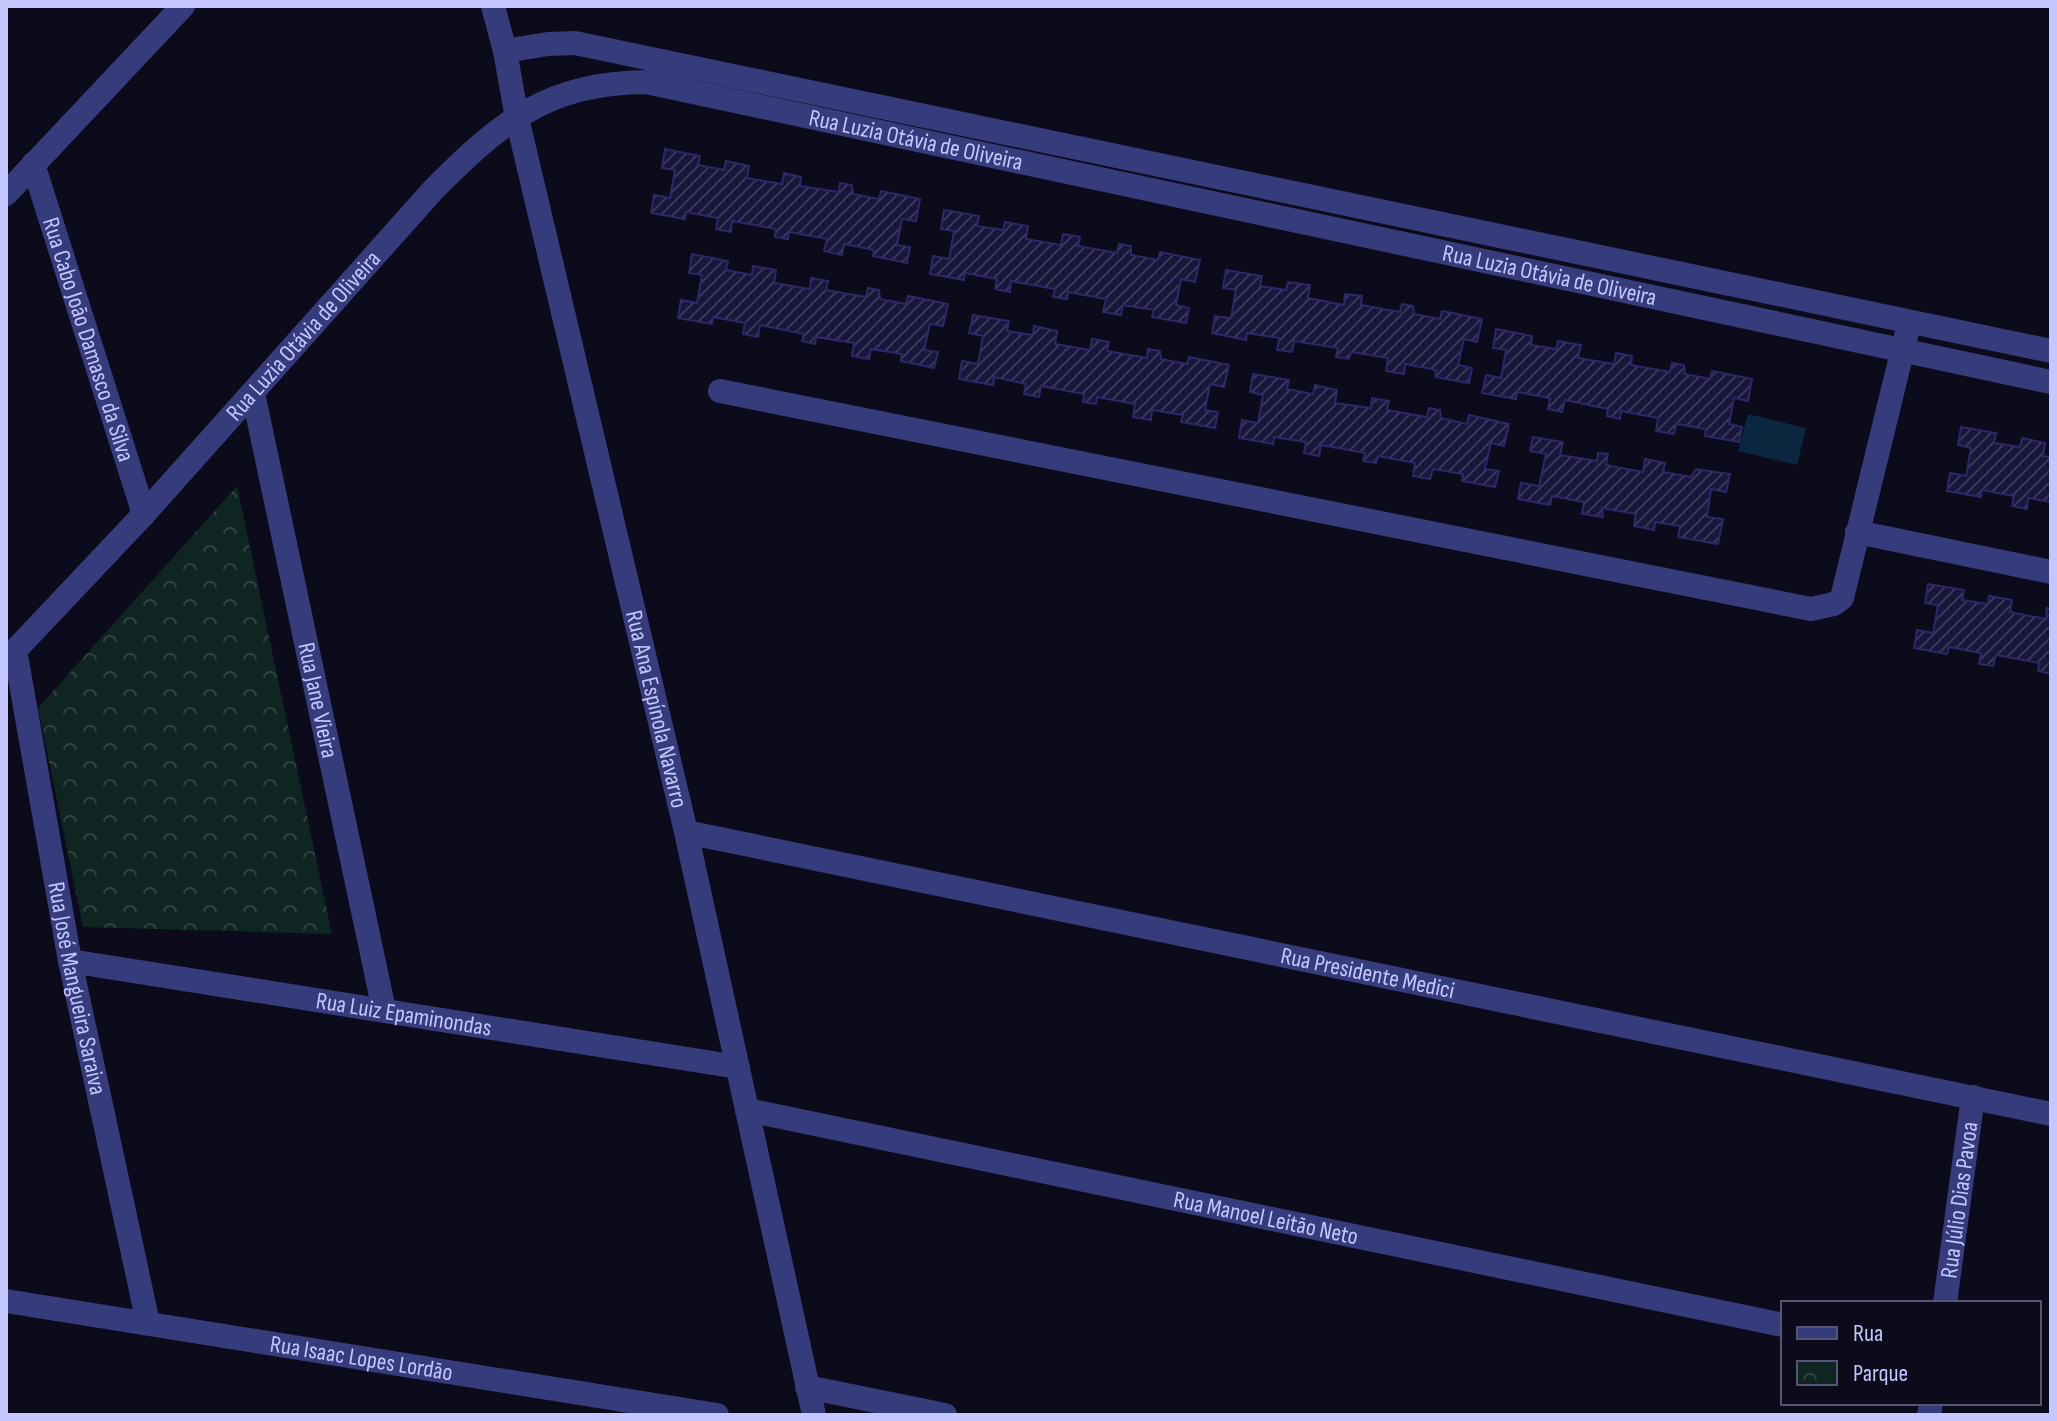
<svg xmlns="http://www.w3.org/2000/svg" width="2057" height="1421" viewBox="0 0 2057 1421" font-family="'Sofia Sans Condensed',sans-serif">
  <style>
    .park { fill: url(#park-crowns) }
    .water { fill: #0b263f }
    .building { fill: url(#building-hatch); stroke: #2c2869; stroke-width: 2 }
    .lines { fill: none; stroke-linecap: round; stroke-linejoin: round }
    .street { stroke: #353b7b; stroke-width: 24 }
    .labels { text-anchor: middle; stroke-width: 6; stroke-linejoin: round; paint-order: stroke }
    .street-label { font-size: 24px; fill: #c5c6ff; stroke: #0b0b1b }
  </style>
  <defs>
    <pattern id="park-crowns" width="20" height="18" patternUnits="userSpaceOnUse" patternTransform="scale(2)"><rect width="20" height="18" fill="#0e2521"/><path d="M2 6a3 3 0 1 1 6 0M12 15a3 3 0 1 1 6 0" fill="none" stroke="#304342"/></pattern>
    <pattern id="building-hatch" width="6" height="6" patternUnits="userSpaceOnUse" patternTransform="scale(2)"><rect width="6" height="6" fill="#19163c"/><path d="M-1 1l2-2M0 6l6-6M5 7l2-2" fill="none" stroke="#393659"/></pattern>
  </defs>
  <rect width="100%" height="100%" fill="#0b0b1b"/>
  <path class="park" d="M237,486L332,934L83,927L38,708Z"/>
  <path class="water" d="M1748,414L1806,428L1797,465L1738,451Z"/>
  <path class="building" d="M665,149L700,156L698,165L724,170L726,161L749,166L747,178L782,184L784,173L801,177L800,186L839,192L840,183L852,185L853,194L879,199L881,191L920,199L916,221L902,219L897,245L910,247L907,263L873,256L874,250L844,244L842,255L824,251L827,239L789,232L788,239L775,237L776,229L732,221L731,232L716,229L718,218L686,212L685,219L651,213L654,195L670,198L675,170L662,168Z
    M944,210L979,216L977,226L1003,230L1005,222L1028,226L1026,239L1061,245L1063,234L1080,237L1078,246L1117,253L1119,244L1131,246V255L1158,260L1160,252L1200,260L1195,282L1181,279L1176,305L1189,308L1186,323L1152,317L1154,310L1123,305L1121,315L1103,312L1106,299L1068,292L1067,299L1053,297L1055,289L1011,281L1010,292L995,289L997,279L965,273L964,280L930,274L933,256L949,259L954,231L941,229Z
    M692,254L728,261L726,270L752,275L753,266L776,270L774,283L810,289L811,278L828,281L826,290L866,297L868,288L879,290L880,299L906,304L908,296L948,304L943,326L930,324L924,350L938,352L934,368L901,361L902,354L871,349L869,359L852,356L854,343L816,337L815,344L802,341L804,334L760,325L758,337L743,334L745,323L713,317L712,324L678,318L681,300L697,303L702,275L689,273Z
    M1226,270L1262,276L1260,286L1286,290L1288,282L1310,285L1308,298L1344,305L1345,294L1362,296L1361,305L1400,312L1402,304L1413,306L1414,314L1440,319L1442,311L1482,319L1477,342L1464,339L1458,365L1472,368L1469,383L1435,377L1436,370L1405,364L1404,374L1386,371L1388,358L1351,352L1349,359L1336,357L1338,348L1294,341L1292,352L1277,350L1279,338L1247,333L1246,340L1212,333L1215,316L1231,318L1236,290L1223,288Z
    M973,315L1009,321L1007,331L1033,335L1034,326L1057,331L1055,344L1090,350L1092,339L1109,342L1107,351L1147,358L1148,349L1160,351L1161,359L1187,364L1189,357L1229,365L1224,387L1210,384L1205,410L1218,412L1215,428L1181,422L1183,415L1152,410L1151,420L1133,417L1135,404L1097,397L1096,404L1083,402L1084,394L1041,386L1039,397L1024,394L1026,384L994,377L993,385L959,379L962,361L978,364L983,336L969,333Z
    M1496,329L1532,336L1531,345L1556,349L1558,341L1581,345L1578,358L1614,364L1616,353L1632,356L1631,365L1670,372L1672,363L1684,365L1685,374L1710,379L1712,371L1752,379L1748,401L1734,398L1729,424L1742,427L1739,442L1705,436L1706,429L1676,424L1674,434L1656,431L1658,418L1621,411L1620,419L1607,416L1608,409L1565,400L1562,412L1548,409L1550,398L1517,392L1516,399L1482,393L1486,375L1501,378L1506,350L1493,348Z
    M1253,374L1289,380L1287,389L1313,394L1315,385L1337,390L1335,403L1371,408L1372,398L1389,401L1387,410L1427,417L1429,408L1440,410L1441,418L1467,424L1469,415L1509,424L1504,446L1491,443L1485,469L1499,471L1495,487L1462,481L1463,474L1433,469L1430,479L1413,476L1415,463L1378,456L1376,463L1363,461L1365,453L1321,445L1319,456L1304,453L1306,442L1274,437L1273,444L1239,438L1242,420L1258,423L1263,395L1250,392Z
    M1961,427L1996,433L1994,443L2020,447L2022,438L2045,443L2043,456L2051,457V502L2028,498L2027,509L2012,506L2014,496L1982,490L1981,497L1947,491L1950,473L1966,476L1971,448L1958,445Z
    M1533,437L1563,442L1560,455L1597,461L1598,453L1608,454L1606,465L1643,472L1645,459L1665,463L1663,472L1691,477L1696,469L1730,474L1726,492L1711,489L1707,517L1723,519L1718,544L1678,537L1680,526L1655,522L1654,530L1634,526L1636,514L1602,508L1603,517L1582,514L1584,502L1552,496L1550,505L1518,499L1521,483L1539,486L1546,454L1530,451Z
    M1928,584L1964,590L1962,600L1988,604L1989,596L2012,600L2010,612L2046,619L2047,608L2051,609V674L2038,671L2039,663L1996,655L1993,666L1979,664L1981,653L1949,647L1947,654L1914,648L1917,630L1933,633L1938,605L1925,603Z"/>
  <g class="lines">
    <g class="street">
      <path id="s1" d="M493,6L505,51L517,118L686,832L814,1415"/>
      <path d="M505,51L548,44L575,43L2051,351"/>
      <path id="s2" d="M33,164L144,514"/>
      <path d="M6,194L183,6"/>
      <path d="M720,391L1811,609L1834,604L1842,598L1907,332"/>
      <path id="s3" d="M253,393L384,1010"/>
      <path d="M1857,532L2051,572"/>
      <path id="s4" d="M15,650L70,961L148,1323"/>
      <path id="s5" d="M6,660L144,514L434,189C501,122 547,83 646,82L2051,382"/>
      <path id="s6" d="M686,832L2051,1114"/>
      <path id="s7" d="M70,961L738,1067"/>
      <path id="s8" d="M747,1110L1783,1325"/>
      <path id="s9" d="M6,1301L717,1415"/>
      <path id="s10" d="M1945,1303L1973,1097"/>
      <path d="M807,1387L945,1415"/>
      <path d="M1929,1415L1931,1403"/>
    </g>
  </g>
  <g class="labels">
    <g class="street-label">
      <text dy="8" stroke="none"><textPath href="#s5" startOffset="1158">Rua Luzia Otávia de Oliveira</textPath></text>
      <text dy="8" stroke="none"><textPath href="#s5" startOffset="1806">Rua Luzia Otávia de Oliveira</textPath></text>
      <text dy="8" stroke="none"><textPath href="#s5" startOffset="440">Rua Luzia Otávia de Oliveira</textPath></text>
      <text dy="8" stroke="none"><textPath href="#s2" startOffset="184">Rua Cabo João Damasco da Silva</textPath></text>
      <text dy="8" stroke="none"><textPath href="#s3" startOffset="314">Rua Jane Vieira</textPath></text>
      <text dy="8" stroke="none"><textPath href="#s1" startOffset="722">Rua Ana Espínola Navarro</textPath></text>
      <text dy="8" stroke="none"><textPath href="#s6" startOffset="696">Rua Presidente Medici</textPath></text>
      <text dy="8" stroke="none"><textPath href="#s4" startOffset="344">Rua José Mangueira Saraiva</textPath></text>
      <text dy="8" stroke="none"><textPath href="#s7" startOffset="338">Rua Luiz Epaminondas</textPath></text>
      <text dy="8" stroke="none"><textPath href="#s10" startOffset="104">Rua Júlio Dias Pavoa</textPath></text>
      <text dy="8" stroke="none"><textPath href="#s8" startOffset="530">Rua Manoel Leitão Neto</textPath></text>
      <text dy="8" stroke="none"><textPath href="#s9" startOffset="360">Rua Isaac Lopes Lordão</textPath></text>
    </g>
  </g>
  <rect width="2057" height="1421" fill="none" stroke="#c5c6ff" stroke-width="16"/>
  <rect x="1781" y="1301" width="260" height="104" fill="#0b0b1b" stroke="#555676" stroke-width="2"/>
  <rect x="1797" y="1327" width="40" height="12" fill="#353b7b" stroke="#555676" stroke-width="2"/>
  <text x="1853" y="1341" font-size="24" fill="#c5c6ff">Rua</text>
  <rect x="1797" y="1361" width="40" height="24" fill="url(#park-crowns)" stroke="#555676" stroke-width="2"/>
  <text x="1853" y="1381" font-size="24" fill="#c5c6ff">Parque</text>
</svg>
